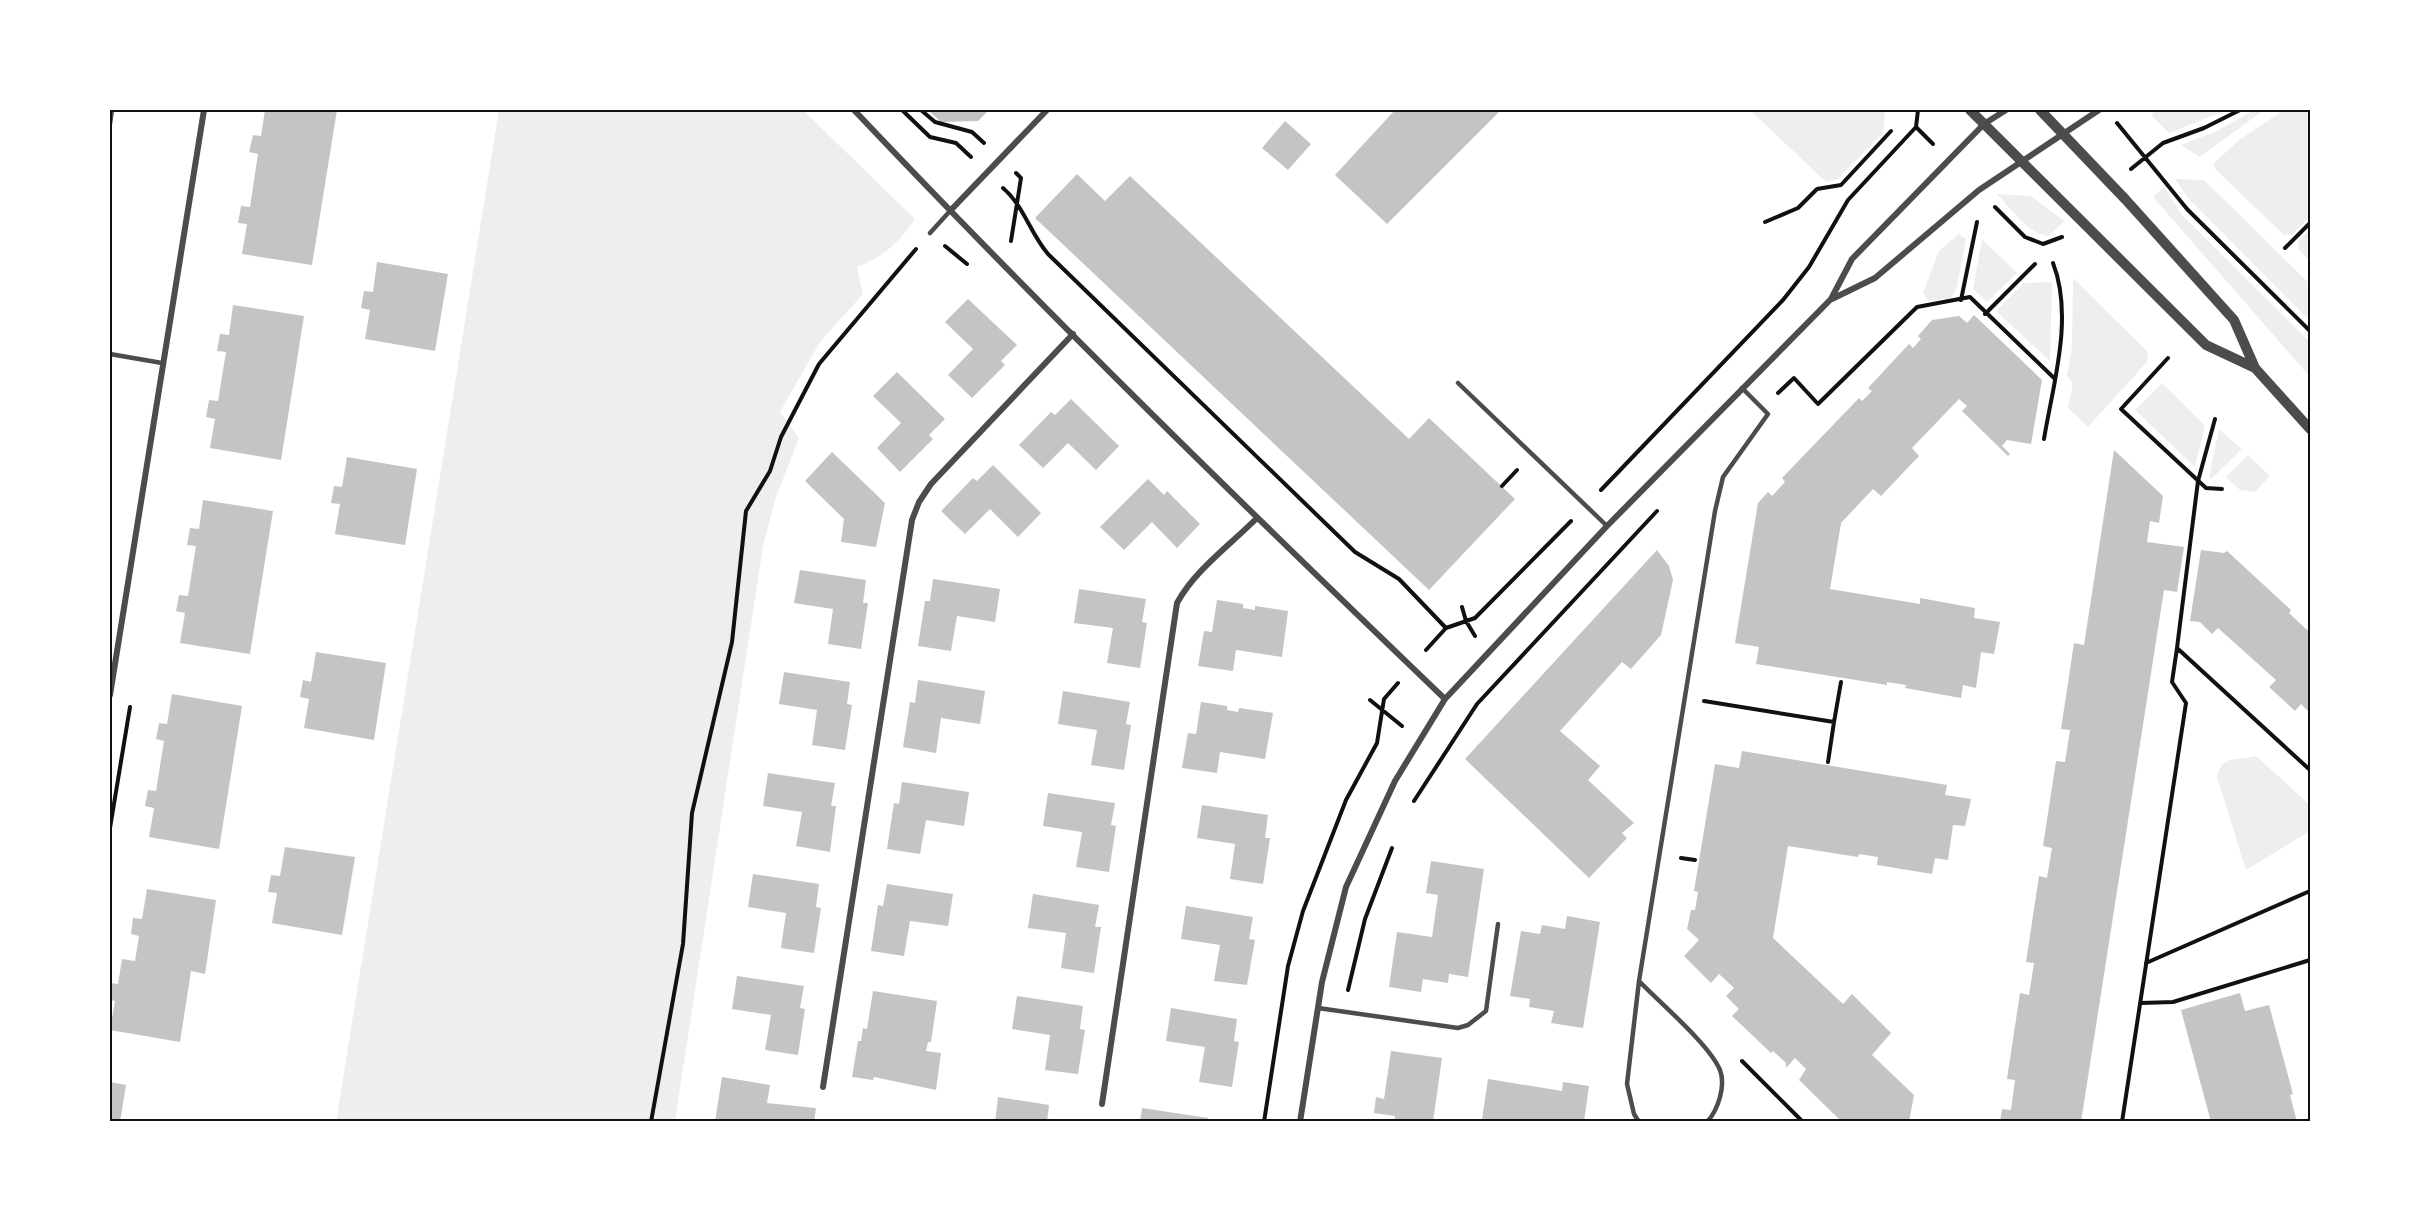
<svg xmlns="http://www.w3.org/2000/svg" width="2420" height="1231" viewBox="0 0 2420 1231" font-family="'Work Sans',sans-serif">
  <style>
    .green { fill: #eee }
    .building { fill: #c4c4c4 }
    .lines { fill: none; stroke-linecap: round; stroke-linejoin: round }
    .path { stroke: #111; stroke-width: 4 }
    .service { stroke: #4c4c4c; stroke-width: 4.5 }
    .minor { stroke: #4c4c4c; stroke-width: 6 }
    .tertiary { stroke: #4c4c4c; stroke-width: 10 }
    .neatline { fill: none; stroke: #111; stroke-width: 2 }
  </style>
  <rect width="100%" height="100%" fill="#fff"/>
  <path class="green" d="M499,110H807L806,113L915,219C898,243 884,257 857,267L863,294L820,342L780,412L799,438L776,497L763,546L675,1121L336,1122Z
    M1750,110H1885L1883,133L1838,179L1826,182Z
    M2158,110H2227L2169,133L2153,117L2152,114Z
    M2254,110H2264L2200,157L2181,145L2217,131Z
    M2284,110H2310V216L2292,235H2284L2215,169L2214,163L2239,140Z
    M2175,179L2204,180L2310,284V321L2188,198Z
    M2164,187L2182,215L2310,342V377L2153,197Z
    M1997,194L2031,196L2064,221L2049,236C2028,234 2011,209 1997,194Z
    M2310,229V261L2299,250L2298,242Z
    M1959,234L1966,239L1957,287L1951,298L1928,301L1923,293L1939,251Z
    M1982,239L2017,273L1987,302L1973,289Z
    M2073,278L2148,352L2147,362L2088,427L2068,408L2073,383L2067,376L2072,347Z
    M2052,282L2050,361L1996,311L2024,283Z
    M2162,383L2205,426L2195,467L2135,410Z
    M2219,429L2242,449L2211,479L2209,477Z
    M2248,455L2270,476L2255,492L2240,490L2226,477Z
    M2256,756L2310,805V831L2246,870L2217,777C2221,754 2240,761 2256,756Z"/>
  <path class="building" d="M265,110H337L312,265L242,254L247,224L238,223L241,206L250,207L258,154L249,152L253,135L261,136Z
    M928,110H989L978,121L941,122Z
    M1395,110H1501L1387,224L1335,175Z
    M1285,121L1311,144L1288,170L1262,148Z
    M1077,174L1105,201L1130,176L1409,439L1429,418L1515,499L1429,590L1035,218Z
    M377,262L448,274L435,351L365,339L370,310L361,308L364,291L373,292Z
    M968,299L1017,345L1001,361L1005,365L972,398L948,375L973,349L945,322Z
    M233,305L304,316L281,460L210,448L215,419L206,417L209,400L218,401L226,352L217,351L220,334L229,335Z
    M1974,315L2042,380L2031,444L2007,440L2002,446L2010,454L2008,456L1962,411L1967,406L1959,399L1912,448L1919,456L1881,496L1873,489L1841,523L1830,589L1920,604V598L1975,608L1974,618L2000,622L1994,654L1981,652L1976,688L1963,685L1961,698L1905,688L1906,685L1887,682V685L1756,664L1759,647L1735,643L1758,503L1768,492L1772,496L1785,482L1782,478L1859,398L1862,401L1872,391L1868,388L1909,344L1913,348L1921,339L1918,336L1932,320L1959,316L1967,323Z
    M897,372L945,419L929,435L933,439L900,472L877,448L901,423L873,396Z
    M1071,399L1119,446L1096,470L1068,443L1043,468L1019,445L1051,412L1055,415Z
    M2114,450L2163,496L2159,523L2150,521L2147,542L2184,547L2177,592L2164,590L2081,1122H2000L2002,1109L2011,1110L2015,1080L2007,1079L2020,993L2029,995L2034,963L2026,962L2039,876L2047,878L2052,848L2043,846L2056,761L2065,762L2070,730L2061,729L2074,643L2084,645Z
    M832,452L885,503L876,547L841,542L844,519L805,481Z
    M347,457L417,469L405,545L335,534L340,504L331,503L334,486L342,487Z
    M993,465L1041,513L1018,537L990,509L965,534L941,511L973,478L977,481Z
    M1148,479L1164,495L1167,491L1200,524L1177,548L1152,522L1124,550L1100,527Z
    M203,500L273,511L250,654L180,643L185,613L176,611L179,595L188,596L196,546L187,545L190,528L199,529Z
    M1657,550L1669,566L1673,580L1661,635L1631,669L1622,662L1560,731L1600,766L1588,780L1634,823L1622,833L1627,838L1589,878L1465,759Z
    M2201,550L2224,553L2227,551L2291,610L2289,613L2307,630L2310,627V713L2301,704L2295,711L2269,687L2276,680L2218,628L2212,634L2200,622L2190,621Z
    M800,570L866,580L863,603H868L861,649L828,644L833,609L794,603Z
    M933,579L1000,589L995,622L957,616L951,651L918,646L925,601H930Z
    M1079,589L1146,599L1142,622L1147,623L1140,668L1107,663L1113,628L1074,623Z
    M1217,600L1243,604V608L1255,610V606L1288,611L1282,657L1236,650L1233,671L1198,666L1204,631L1212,632Z
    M316,652L386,663L374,740L304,728L309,699L300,697L303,680L311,682Z
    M784,672L850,682L847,704L852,705L845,750L812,745L817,710L779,704Z
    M918,680L985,691L980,724L941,718L936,753L903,747L910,702L915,703Z
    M1063,691L1130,702L1126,724L1131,725L1124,770L1091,765L1097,730L1058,724Z
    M172,694L242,706L219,849L149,837L154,808L145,806L148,790L156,791L164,741L156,739L159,723L167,724Z
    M1201,702L1227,706V710L1238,712L1239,708L1273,713L1265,759L1220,752L1217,773L1182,768L1188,733L1196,734Z
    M1742,751L1947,785L1945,795L1971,799L1965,826L1953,825L1948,860L1935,858L1932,874L1877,865L1878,857L1859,854L1858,857L1788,846L1773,938L1843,1004L1852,994L1891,1033L1872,1055L1914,1095L1909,1122H1842L1799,1080L1806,1069L1795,1058L1786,1068V1063L1773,1051L1771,1053L1732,1016L1739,1009L1726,996L1734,988L1719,974L1711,983L1684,956L1699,940L1687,929L1691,910H1695L1698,892L1694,891L1715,764L1739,768Z
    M768,773L835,783L831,806H836L830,852L796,846L802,812L763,806Z
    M902,782L969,792L964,826L926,820L920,854L887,849L894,803L899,804Z
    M1048,793L1115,803L1111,825L1116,826L1109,872L1076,867L1082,832L1043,826Z
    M1202,805L1268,815L1265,838H1270L1263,884L1230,879L1235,844L1197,838Z
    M285,847L355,857L342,935L272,923L277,893L268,892L271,875L280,876Z
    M1431,861L1484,869L1468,977L1449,974L1448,983L1423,979L1421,992L1389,987L1397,932L1432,937L1438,895L1426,893Z
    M753,874L819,884L816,907L821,908L814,953L781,948L786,913L748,907Z
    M887,884L953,894L948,926L910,921L904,956L871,951L878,905L883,906Z
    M147,889L216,900L205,974L191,971L180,1042L110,1030L115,1001L110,1000V983L118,984L122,959L135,961L139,936L131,934L133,918L142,919Z
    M1033,894L1099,905L1095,927H1101L1094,973L1061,968L1066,933L1028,928Z
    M1186,906L1253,917L1249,939L1255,940L1247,985L1214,981L1220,945L1181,939Z
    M1567,916L1600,922L1583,1028L1551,1023L1554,1011L1529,1007L1530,999L1510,996L1521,931L1540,934L1542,925L1565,929Z
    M737,976L804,986L800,1008L805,1009L798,1055L765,1050L771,1015L732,1009Z
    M873,991L937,1001L931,1042H928L926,1051L941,1053L936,1090L874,1077L873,1080L852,1077L858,1041H861L863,1028L867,1029Z
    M2240,993L2245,1011L2269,1005L2293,1094L2290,1095L2297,1122H2211L2181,1010Z
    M1017,996L1083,1006L1080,1029L1085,1030L1078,1074L1045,1070L1050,1035L1012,1029Z
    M1171,1008L1237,1019L1234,1041L1239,1042L1232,1087L1199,1082L1205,1047L1166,1041Z
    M1391,1051L1442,1058L1433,1122H1394L1395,1116L1374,1113L1376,1097L1384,1099Z
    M722,1077L770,1085L767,1103L816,1108L814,1122H715Z
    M1488,1079L1562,1091L1563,1082L1589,1086L1584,1122H1500L1482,1119Z
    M110,1082L126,1085L120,1122H110Z
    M998,1097L1049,1105L1047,1122H995Z
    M1142,1108L1208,1118V1122H1140Z"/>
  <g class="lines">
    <path class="path" d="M902,110L930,137L956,143L971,157
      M921,110L935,122L972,132L984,143
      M1918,110L1916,127L1933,144
      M2117,123L2187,209L2310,331
      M2131,169L2163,143L2204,128L2240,110
      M1003,188C1024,206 1030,233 1048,254L1355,552L1399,579L1446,628
      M1995,207L2025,237L2043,244L2062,237
      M1765,222L1798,208L1817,189L1841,185L1891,131
      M1011,241L1021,178L1016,173
      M945,246L967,264
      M2285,248L2310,223
      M1961,300L1977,222
      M1985,314L2035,264
      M2168,358L2121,409L2206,488L2222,489
      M1778,393L1794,378L1818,404L1917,307L1970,297L2054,378
      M2044,439C2053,384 2074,317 2053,263
      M1502,486L1517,470
      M1601,490L1783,300L1809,267L1848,200L1916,127
      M1462,607L1466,621L1475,636
      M2177,648L2198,481L2215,419
      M1426,650L1446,628L1475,618L1571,521
      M1370,700L1402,726
      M1704,701L1834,722L1841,682
      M1828,762L1834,722
      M1414,801L1477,704L1657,511
      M110,828L130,707
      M1681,858L1695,860
      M2146,963L2310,891
      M1348,990L1365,919L1392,848
      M2141,1003L2173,1002L2310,960
      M1742,1061L1803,1122
      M651,1122L683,944L692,813L732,642L746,511L770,471L781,437L819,364L916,249
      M1264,1122L1288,966L1303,911L1346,800L1377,743L1384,699L1398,683
      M2122,1122L2186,703L2172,682L2177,648L2310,770"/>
    <path class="service" d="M110,124L112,110
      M930,233L950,211
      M110,354L162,363
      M1458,383L1607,526
      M1639,981C1660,1003 1709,1044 1720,1070C1726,1086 1718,1110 1707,1122
      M1318,1008L1458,1028L1468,1025L1486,1011L1498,924
      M1639,1122L1634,1114L1627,1084L1639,981L1715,511L1723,477L1768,414L1742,388"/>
    <path class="minor" d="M854,110C1045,312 1244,506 1445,699
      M950,211L1047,110
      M1832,299L1875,278L1979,190L2099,110
      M110,695L204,110
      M823,1087L912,520L919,502L931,484L1073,334
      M1102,1104L1177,603C1195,570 1230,545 1257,518
      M1300,1122L1322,982L1346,887L1395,781L1445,699L1607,526L1831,299L1852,259L1984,124L2006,110"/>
    <path class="tertiary" d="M1970,110L2206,345L2255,368
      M2040,110L2126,200L2234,320L2255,368L2310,429"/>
  </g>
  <rect width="2420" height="1231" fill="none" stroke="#ffffff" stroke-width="222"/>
  <rect x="111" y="111" width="2198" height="1009" class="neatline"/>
</svg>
